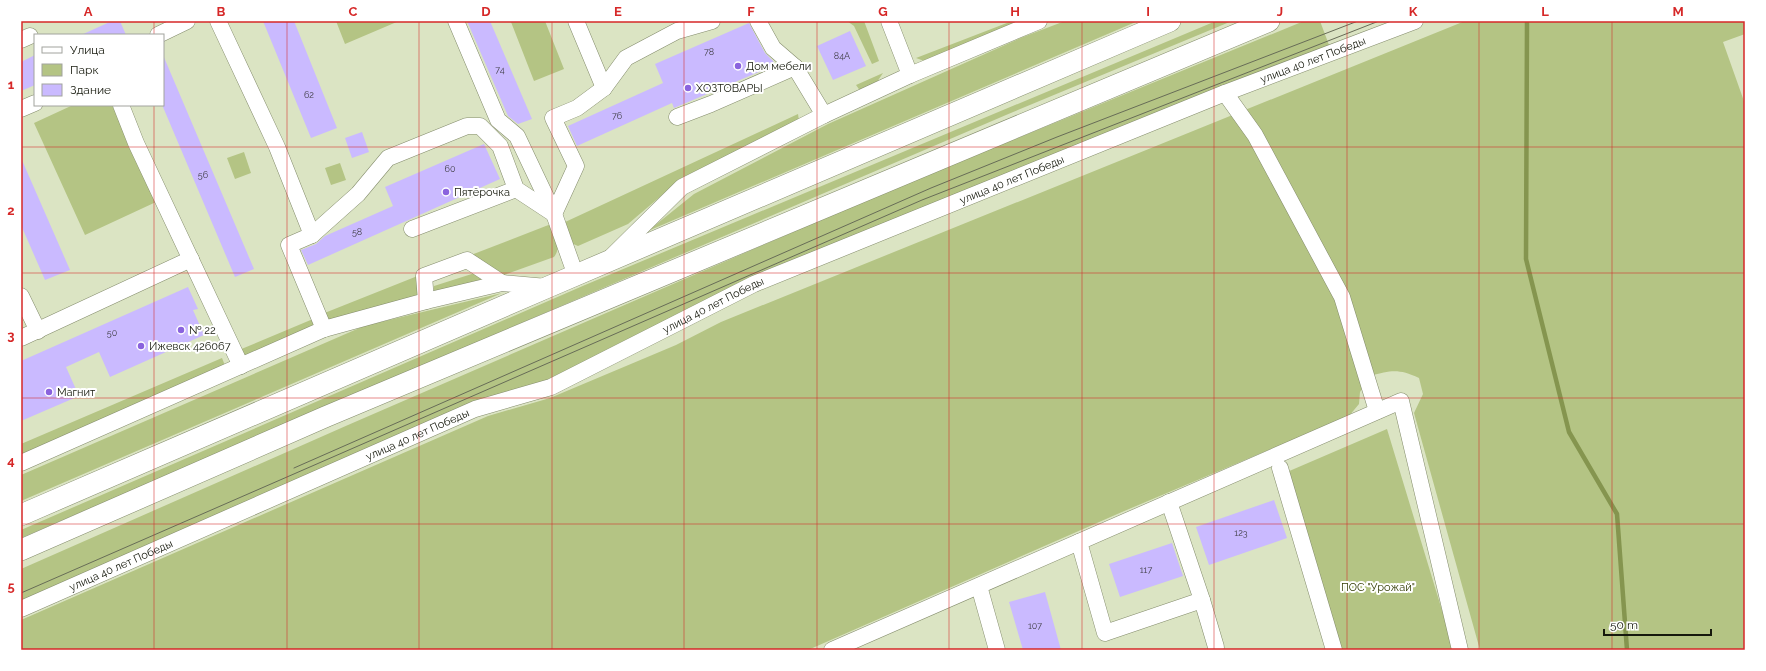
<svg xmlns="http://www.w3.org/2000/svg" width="1766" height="671" viewBox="0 0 1766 671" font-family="Raleway,sans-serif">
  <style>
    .green { fill: #b4c484 }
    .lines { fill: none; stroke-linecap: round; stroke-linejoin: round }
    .stream { stroke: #85954f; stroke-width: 4.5 }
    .building { fill: #cabaff }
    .minor-casing { stroke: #848c6c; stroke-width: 17 }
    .major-casing { stroke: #848c6c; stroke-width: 22 }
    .minor { stroke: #fff; stroke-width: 16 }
    .major { stroke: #fff; stroke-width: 21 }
    .tram { stroke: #676c57; stroke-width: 1 }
    .grid { fill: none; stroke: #d62828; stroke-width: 1; stroke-opacity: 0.55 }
    .poi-dot { fill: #8a63de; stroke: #fff; stroke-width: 1.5 }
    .labels { text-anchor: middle; stroke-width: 4; stroke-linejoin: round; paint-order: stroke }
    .number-label { font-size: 9px; fill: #43414a }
    .street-label { font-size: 11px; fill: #16190d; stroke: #fff }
    .poi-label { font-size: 11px; fill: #16190d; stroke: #fff; text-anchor: start }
    .park-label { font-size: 11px; fill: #323b03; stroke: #fff }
    .neatline { fill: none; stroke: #d62828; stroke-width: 1.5 }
    .grid-label { font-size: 13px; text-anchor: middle; font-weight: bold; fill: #d62828 }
  </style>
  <rect width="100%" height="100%" fill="#dbe4c3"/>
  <path class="green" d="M336,21H399L345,44Z
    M514,21H545L564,69L534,81L511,22Z
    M847,21H864L879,61L872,64L854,26Z
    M1012,21H1029L927,62L916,58Z
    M1065,21H1138L648,231L694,194L828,124L1023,37Z
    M1216,21H1232L1006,115L21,538V530L585,285Z
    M1304,21H1320L1329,45L893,225L669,332L21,603V569L348,425L883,193Z
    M1465,21H1745V34L1723,42L1745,104V650H1480L1414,413L1423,394L1419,378C1399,369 1392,370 1370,376L1360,392L1359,404L1349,416L1122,512L808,650H21V620L488,416L550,398L676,345L721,322Z
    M883,73L877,82L861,92L856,85Z
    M73,105H112L156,202L85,235L34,123Z
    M798,114L799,121L681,179L628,224L578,246L571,243L563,223Z
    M244,152L251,173L235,179L227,158Z
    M340,163L346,180L331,185L325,168Z
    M551,224C555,236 562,247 554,257L504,275L471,255Z
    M478,272L489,281L434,295V286Z
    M420,275V298L326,325L322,314Z
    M502,293L21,501V475L364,326Z
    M313,319L317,327L243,359L239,350Z
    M222,358L226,368L21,458V444Z
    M1387,429L1454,650H1340L1287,472Z"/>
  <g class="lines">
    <path class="stream" d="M1527,21L1526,259L1569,432L1617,514L1627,650"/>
  </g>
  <path class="building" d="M112,21H120L126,35H81Z
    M263,21H294L337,128L311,138Z
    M467,21H490L532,119L518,124L508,116Z
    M749,23L765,53L773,61L775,65L674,108L672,103L577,146L568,126L663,83L655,64Z
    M850,31L866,66L833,80L817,46Z
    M35,55V85L21,91V62Z
    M163,55L254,269L235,277L163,107Z
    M362,132L369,152L352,158L345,138Z
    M484,144L500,179L308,265L301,250L316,244L325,236L393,206L385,187Z
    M21,158L70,270L45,280L21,225Z
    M188,287L198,309L193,310L204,335L110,377L99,352L66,367L79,396L21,421V361Z
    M1274,500L1287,538L1209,565L1196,527Z
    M1172,543L1183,576L1120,597L1109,564Z
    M1045,592L1061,650H1023L1009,602Z"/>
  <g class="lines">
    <defs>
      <g id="minor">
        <path d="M218,21L277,147L312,235"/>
        <path d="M456,21L498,120L517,136L554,214L576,276"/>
        <path d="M576,21L604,88"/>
        <path d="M758,21L773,48L795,67L824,115"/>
        <path d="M889,21L910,75"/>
        <path d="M158,35L187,21"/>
        <path d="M21,40L30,36"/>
        <path d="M1225,93L1255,135L1342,297L1377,411"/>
        <path d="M121,105L136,143L241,366"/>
        <path d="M21,109L35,103"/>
        <path d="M677,117L711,104L795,67"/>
        <path d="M412,229L516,189"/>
        <path d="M612,256L682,187L824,115L910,75L1039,21"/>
        <path d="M21,296L38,331"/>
        <path d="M426,301L424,276L467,260L502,283"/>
        <path d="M324,329L289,245L312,235L358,194L388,158L467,126H480L500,146L516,189L554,214L576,166L553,118L577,108L604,88L626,58L677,31L712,21"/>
        <path d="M21,338L191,259"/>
        <path d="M21,463L324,329L426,301L502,283L547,287"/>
        <path d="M1280,468L1334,650"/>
        <path d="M1169,502L1202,600"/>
        <path d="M1079,542L1105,633L1202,600L1216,647"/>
        <path d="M979,586L997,650"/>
        <path id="s1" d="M21,609L475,409L551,387L754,284L1225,93L1415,21"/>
        <path d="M832,650L1401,401L1460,650"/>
      </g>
      <path id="major" d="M21,515L548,287L1170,21
        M21,550L325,417L1269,21"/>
    </defs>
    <use href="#minor" class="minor-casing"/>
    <use href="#major" class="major-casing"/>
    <use href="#minor" class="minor"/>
    <use href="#major" class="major"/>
    <path class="tram" d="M294,468L931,188L1057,137L1358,21
      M21,593L922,200L1379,21"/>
  </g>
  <path class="grid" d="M154,21V35M287,21V650M419,21V650M552,21V650M684,21V650M817,21V650M949,21V650M1082,21V650M1214,21V650M1347,21V650M1479,21V650M1612,21V650M154,105V650M21,147H1745M21,273H1745M21,398H1745M21,524H1745"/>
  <g class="poi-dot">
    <circle cx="738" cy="66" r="4"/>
    <circle cx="688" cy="88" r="4"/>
    <circle cx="446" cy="192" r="4"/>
    <circle cx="181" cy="330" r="4"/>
    <circle cx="141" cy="346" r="4"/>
    <circle cx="49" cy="392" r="4"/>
  </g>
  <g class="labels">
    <g class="number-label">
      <text x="709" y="55">78</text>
      <text x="842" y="59">84А</text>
      <text x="500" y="73">74</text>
      <text x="309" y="98">62</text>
      <text x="617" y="119">76</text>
      <text x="450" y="172">60</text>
      <text x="203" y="178">56</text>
      <text x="357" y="235">58</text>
      <text x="112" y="336">50</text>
      <text x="1241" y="536">123</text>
      <text x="1146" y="573">117</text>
      <text x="1035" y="629">107</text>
    </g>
    <g class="street-label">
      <text dy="4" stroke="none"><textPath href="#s1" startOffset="1405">улица 40 лет Победы</textPath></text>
      <text dy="4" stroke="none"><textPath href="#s1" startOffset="1081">улица 40 лет Победы</textPath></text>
      <text dy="4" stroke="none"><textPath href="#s1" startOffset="757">улица 40 лет Победы</textPath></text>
      <text dy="4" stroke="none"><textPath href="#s1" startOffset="433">улица 40 лет Победы</textPath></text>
      <text dy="4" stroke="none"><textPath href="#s1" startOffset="109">улица 40 лет Победы</textPath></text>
    </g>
    <g class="poi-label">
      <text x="746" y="70">Дом мебели</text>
      <text x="696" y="92">ХОЗТОВАРЫ</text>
      <text x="454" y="196">Пятёрочка</text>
      <text x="189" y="334">№ 22</text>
      <text x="149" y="350">Ижевск 426067</text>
      <text x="57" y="396">Магнит</text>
    </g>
    <g class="park-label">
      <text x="1378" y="591">ПОС "Урожай"</text>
    </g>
  </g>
  <rect width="1766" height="671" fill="none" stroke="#ffffff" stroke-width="44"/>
  <rect x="34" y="34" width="130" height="72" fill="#ffffff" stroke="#a2a39e"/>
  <rect x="42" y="47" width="20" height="6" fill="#ffffff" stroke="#a2a39e"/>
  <text x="70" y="54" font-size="12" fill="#16190d">Улица</text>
  <rect x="42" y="64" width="20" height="12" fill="#b4c484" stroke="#a2a39e"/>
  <text x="70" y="74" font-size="12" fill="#16190d">Парк</text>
  <rect x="42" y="84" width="20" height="12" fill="#cabaff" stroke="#a2a39e"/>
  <text x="70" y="94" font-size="12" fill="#16190d">Здание</text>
  <path d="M1604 629v6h107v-6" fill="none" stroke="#16190d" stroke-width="2"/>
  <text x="1610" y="629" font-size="12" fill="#16190d" stroke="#ffffff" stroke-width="3" paint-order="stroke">50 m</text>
  <rect x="22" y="22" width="1722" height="627" class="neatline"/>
  <g class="grid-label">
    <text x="88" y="16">A</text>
    <text x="221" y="16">B</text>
    <text x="353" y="16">C</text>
    <text x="486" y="16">D</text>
    <text x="618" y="16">E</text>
    <text x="751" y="16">F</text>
    <text x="883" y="16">G</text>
    <text x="1015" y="16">H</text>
    <text x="1148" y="16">I</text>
    <text x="1280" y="16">J</text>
    <text x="1413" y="16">K</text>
    <text x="1545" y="16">L</text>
    <text x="1678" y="16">M</text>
    <text x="11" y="89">1</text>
    <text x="11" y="215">2</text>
    <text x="11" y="340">3</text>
    <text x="11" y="465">4</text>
    <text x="11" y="591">5</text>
  </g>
</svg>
